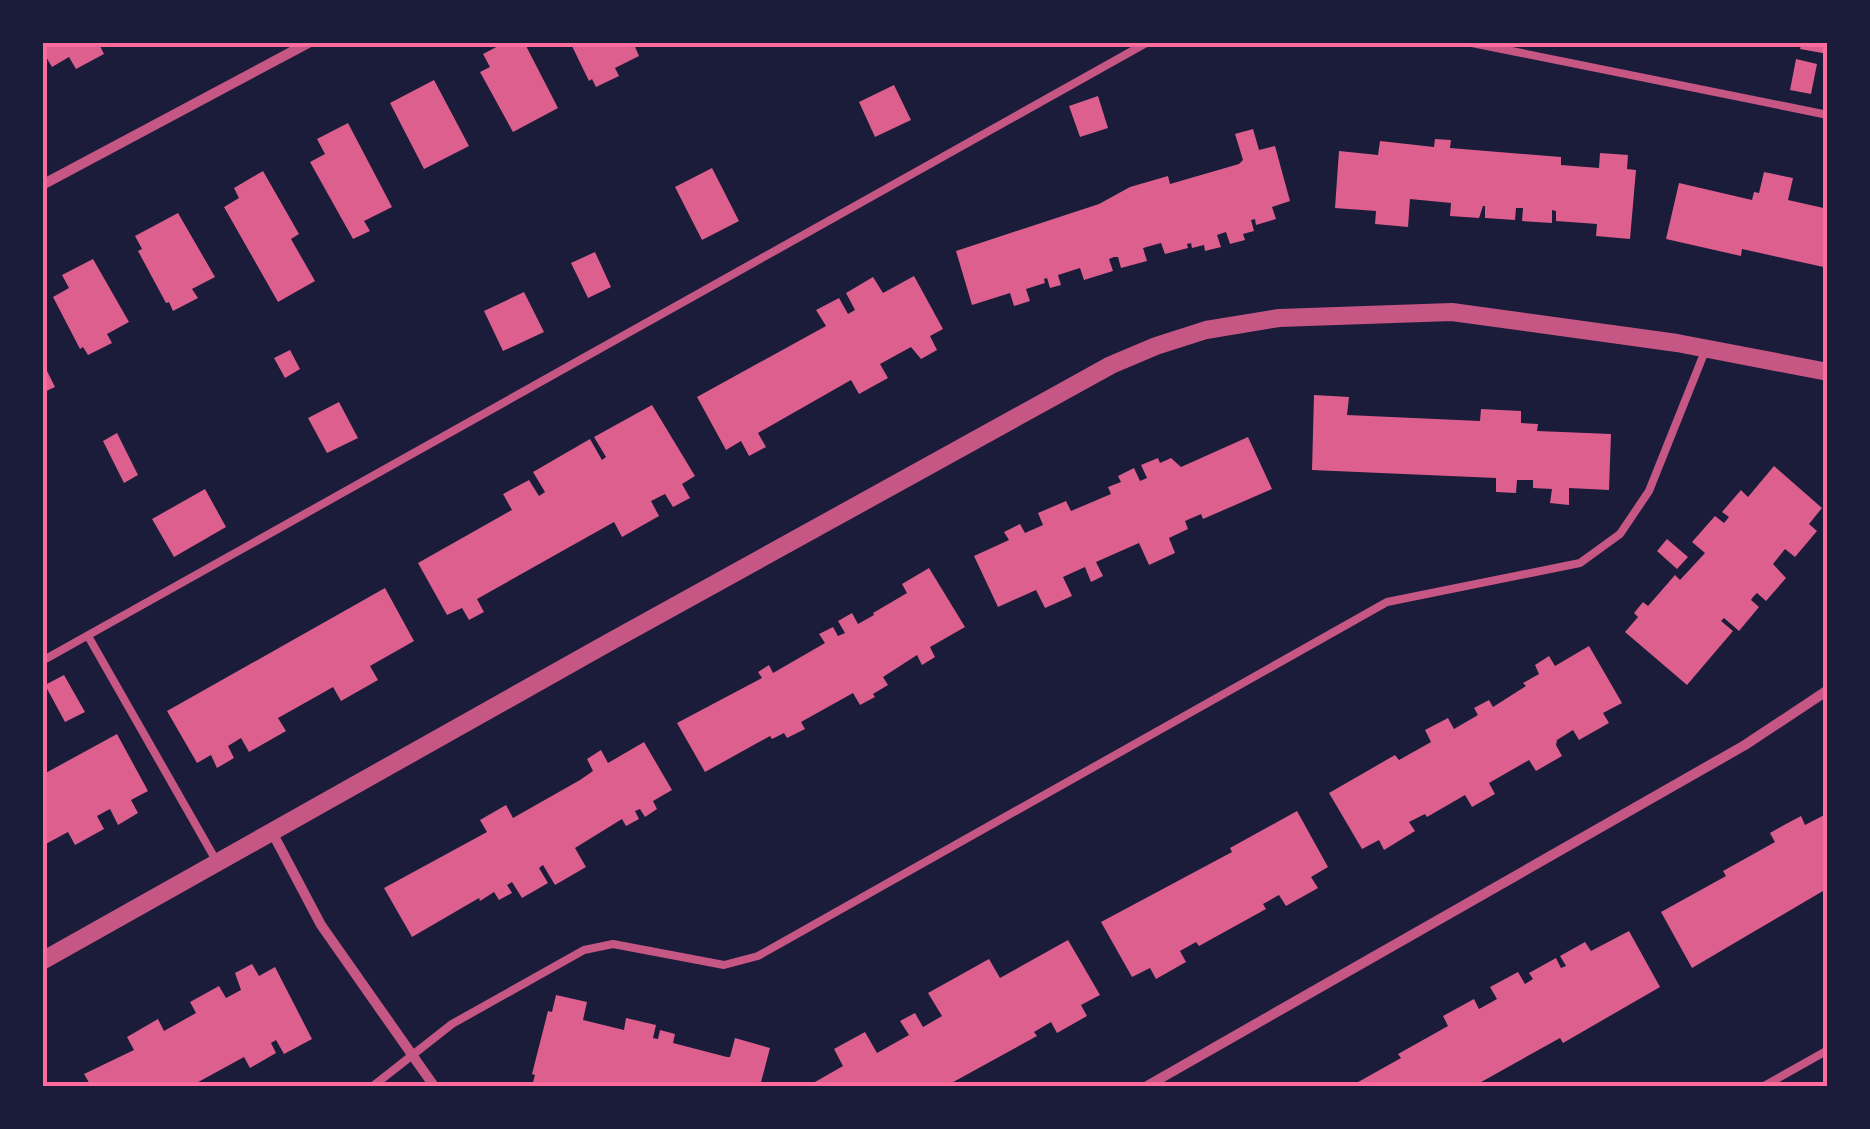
<svg xmlns="http://www.w3.org/2000/svg" width="1870" height="1129" viewBox="0 0 1870 1129" font-family="Quicksand,sans-serif">
  <style>
    .building { fill: #dd5f8e }
    .lines { fill: none; stroke-linecap: round; stroke-linejoin: round }
    .service { stroke: #c65784; stroke-width: 8 }
    .minor { stroke: #c65784; stroke-width: 10 }
    .tertiary { stroke: #c65784; stroke-width: 18 }
    .neatline { fill: none; stroke: #ff6b9d; stroke-width: 4 }
  </style>
  <rect width="100%" height="100%" fill="#1b1b3a"/>
  <path class="building" d="M42,42H98L104,54L76,69L69,57L52,67L42,50Z
    M506,42H524L558,108L513,132L480,72L490,67L483,54Z
    M570,42H633L639,56L615,68L619,76L596,87L592,79L589,81Z
    M1802,42H1828V54L1800,49Z
    M1796,59L1817,64L1811,94L1790,90Z
    M434,80L469,146L424,169L390,103Z
    M894,85L911,120L875,137L859,102Z
    M1098,96L1108,128L1080,137L1069,106Z
    M348,123L392,207L364,221L370,231L353,239L310,162L325,154L317,139Z
    M1253,129L1259,150L1275,146L1290,201L1272,207L1276,219L1256,225L1255,219L1251,220L1254,231L1243,234L1245,240L1230,244L1226,232L1217,235L1221,247L1205,251L1204,245L1192,248L1191,243L1187,244L1188,248L1165,254L1161,243L1143,248L1147,261L1121,268L1118,257H1114L1109,259L1113,271L1084,280L1080,268L1058,275L1061,285L1050,288L1047,278L1044,279L1045,283L1026,289L1030,301L1014,306L1010,293L972,305L956,251L1099,204L1130,187L1168,176L1170,184L1239,164L1243,160L1235,134Z
    M1435,139L1451,140L1450,148L1561,157V165L1599,168L1600,153L1628,155L1627,169L1636,170L1630,239L1596,236L1597,224L1556,221V211L1552,210V223L1522,221L1523,208H1516L1515,220L1485,218V206H1483L1479,218L1450,216L1451,203L1410,199L1408,227L1375,224L1376,211L1335,208L1339,151L1378,155L1380,141L1434,147Z
    M712,168L739,221L702,240L675,187Z
    M263,171L299,234L291,239L315,281L278,302L224,207L239,198L234,188Z
    M1764,172L1793,178L1788,200L1828,209V268L1742,249L1741,256L1666,239L1679,183L1752,200L1754,192L1759,193Z
    M178,213L215,277L192,289L198,298L173,311L169,302L166,303L138,251L142,249L135,236Z
    M595,252L611,287L588,298L571,263Z
    M93,259L129,322L107,334L112,343L88,355L83,347L80,349L53,297L69,288L62,275Z
    M914,276L943,329L930,336L937,350L921,359L911,347L880,364L888,378L859,394L851,380L758,433L766,447L749,456L741,441L726,450L697,397L826,326L816,310L839,298L848,314L855,310L846,293L873,277L883,293Z
    M524,292L544,332L503,351L484,311Z
    M290,350L300,369L285,378L274,358Z
    M42,361L55,387L42,393Z
    M1314,395L1349,397L1347,415L1480,421L1481,409L1521,411V423L1538,424L1537,431L1611,434L1609,490L1569,488V505L1550,503L1552,489L1533,488V480H1517L1516,493L1496,492V478L1312,470Z
    M339,402L358,438L327,453L308,418Z
    M652,405L695,476L682,484L690,498L673,507L665,494L651,501L659,516L622,537L614,522L477,599L484,612L469,620L462,608L447,615L418,563L510,511L512,510L503,494L529,480L539,496L545,492L533,472L590,439L602,460L606,457L594,437Z
    M117,433L138,475L124,483L103,441Z
    M1248,437L1272,489L1203,519L1201,514L1185,521L1188,529L1169,538L1175,553L1149,565L1139,543L1096,562L1103,576L1091,582L1085,567L1063,577L1072,596L1045,608L1036,590L998,607L974,556L1009,540L1004,532L1020,524L1025,533L1043,525L1038,513L1066,501L1071,511L1111,494L1108,487L1121,482L1118,476L1134,468L1140,481L1147,478L1141,465L1158,458L1160,463L1171,458L1181,467Z
    M1774,466L1822,508L1809,524L1817,531L1795,557L1785,549L1773,564L1786,578L1766,601L1757,593L1753,597L1751,600L1759,607L1739,631L1724,618L1721,621L1733,631L1687,685L1625,632L1638,617L1634,613L1643,602L1648,606L1675,575L1680,580L1705,553L1692,542L1715,516L1724,523L1729,517L1722,512L1741,490L1748,497Z
    M205,489L226,527L174,557L152,519Z
    M1667,539L1688,557L1677,569L1657,551Z
    M929,568L965,627L930,647L935,657L922,665L917,655L883,677L888,685L873,694L875,697L860,705L853,693L801,722L805,729L787,738L784,733L772,739L770,736L705,772L677,723L762,678L758,672L769,665L773,673L825,643L819,634L833,627L838,636L845,633L838,621L852,613L858,624L874,615L873,613L907,593L902,584Z
    M385,588L414,641L370,666L378,680L341,701L333,687L319,695L278,718L286,731L249,752L241,738L228,746L234,758L217,768L211,755L197,763L167,711Z
    M1589,646L1622,703L1603,713L1609,723L1579,740L1573,730L1557,740L1556,745L1562,756L1536,771L1529,760L1489,783L1495,794L1472,807L1465,795L1427,817L1425,814L1409,822L1415,831L1384,850L1379,840L1362,849L1329,793L1395,755L1399,760L1431,742L1425,730L1448,718L1454,729L1478,715L1474,708L1489,700L1493,707L1526,686L1523,683L1539,674L1535,665L1549,656L1555,666Z
    M64,675L85,712L65,722L45,685Z
    M117,734L148,791L131,800L138,813L118,825L110,809L97,816L104,829L75,845L68,832L42,846V775Z
    M644,742L672,790L653,801L657,809L645,817L640,809L635,811L639,819L626,826L622,819L575,848L586,867L555,885L543,865L539,868L548,883L522,898L512,882L507,885L512,893L499,900L494,892L480,901L479,898L412,937L384,888L487,832L480,820L506,805L513,818L580,780L593,771L587,759L601,750L608,763Z
    M1297,811L1328,867L1311,877L1318,888L1286,906L1279,895L1263,904L1266,909L1199,946L1196,942L1180,951L1186,962L1156,979L1150,968L1132,977L1101,922L1232,852L1230,848Z
    M1828,813V888L1692,968L1661,912L1726,876L1723,871L1775,842L1770,833L1784,825L1801,816L1805,825Z
    M1629,931L1660,987L1563,1043L1560,1038L1474,1086H1351L1401,1058L1398,1054L1448,1026L1443,1016L1474,999L1479,1009L1497,999L1490,987L1518,972L1525,984L1533,979L1529,973L1556,958L1561,968L1566,966L1560,956L1585,942L1591,951Z
    M1068,940L1100,995L1081,1005L1087,1016L1057,1033L1051,1022L1034,1032L1037,1036L946,1086H808L843,1066L834,1049L865,1032L877,1053L909,1035L900,1021L915,1013L923,1027L942,1016L928,993L989,959L1000,978Z
    M252,964L259,976L275,967L312,1039L284,1054L276,1040L271,1043L276,1053L250,1068L244,1057L191,1086H91L84,1074L134,1050L127,1037L158,1019L164,1031L196,1013L190,1002L219,986L226,998L241,990L235,973Z
    M556,995L587,1002L583,1020L624,1030L626,1018L656,1025L653,1038L658,1039L660,1030L675,1034L673,1043L727,1057H730L735,1038L770,1048L760,1086H532L535,1075L532,1074L548,1011L552,1012Z"/>
  <g class="lines">
    <path class="service" d="M1467,42L1828,115
      M88,636L217,862
      M42,661L1148,42
      M373,1086L452,1024L584,950L613,944L724,965L758,956L1387,602L1580,563L1620,534L1649,491L1705,351
      M1764,1086L1828,1050"/>
    <path class="minor" d="M42,185L310,42
      M273,834L321,925L434,1086
      M1147,1086L1745,745L1828,690"/>
    <path class="tertiary" d="M42,961L606,644L1111,365L1156,346L1206,330L1279,318L1452,312L1677,343L1828,372"/>
  </g>
  <rect width="1870" height="1129" fill="none" stroke="#1b1b3a" stroke-width="90"/>
  <rect x="45" y="45" width="1780" height="1039" class="neatline"/>
</svg>
